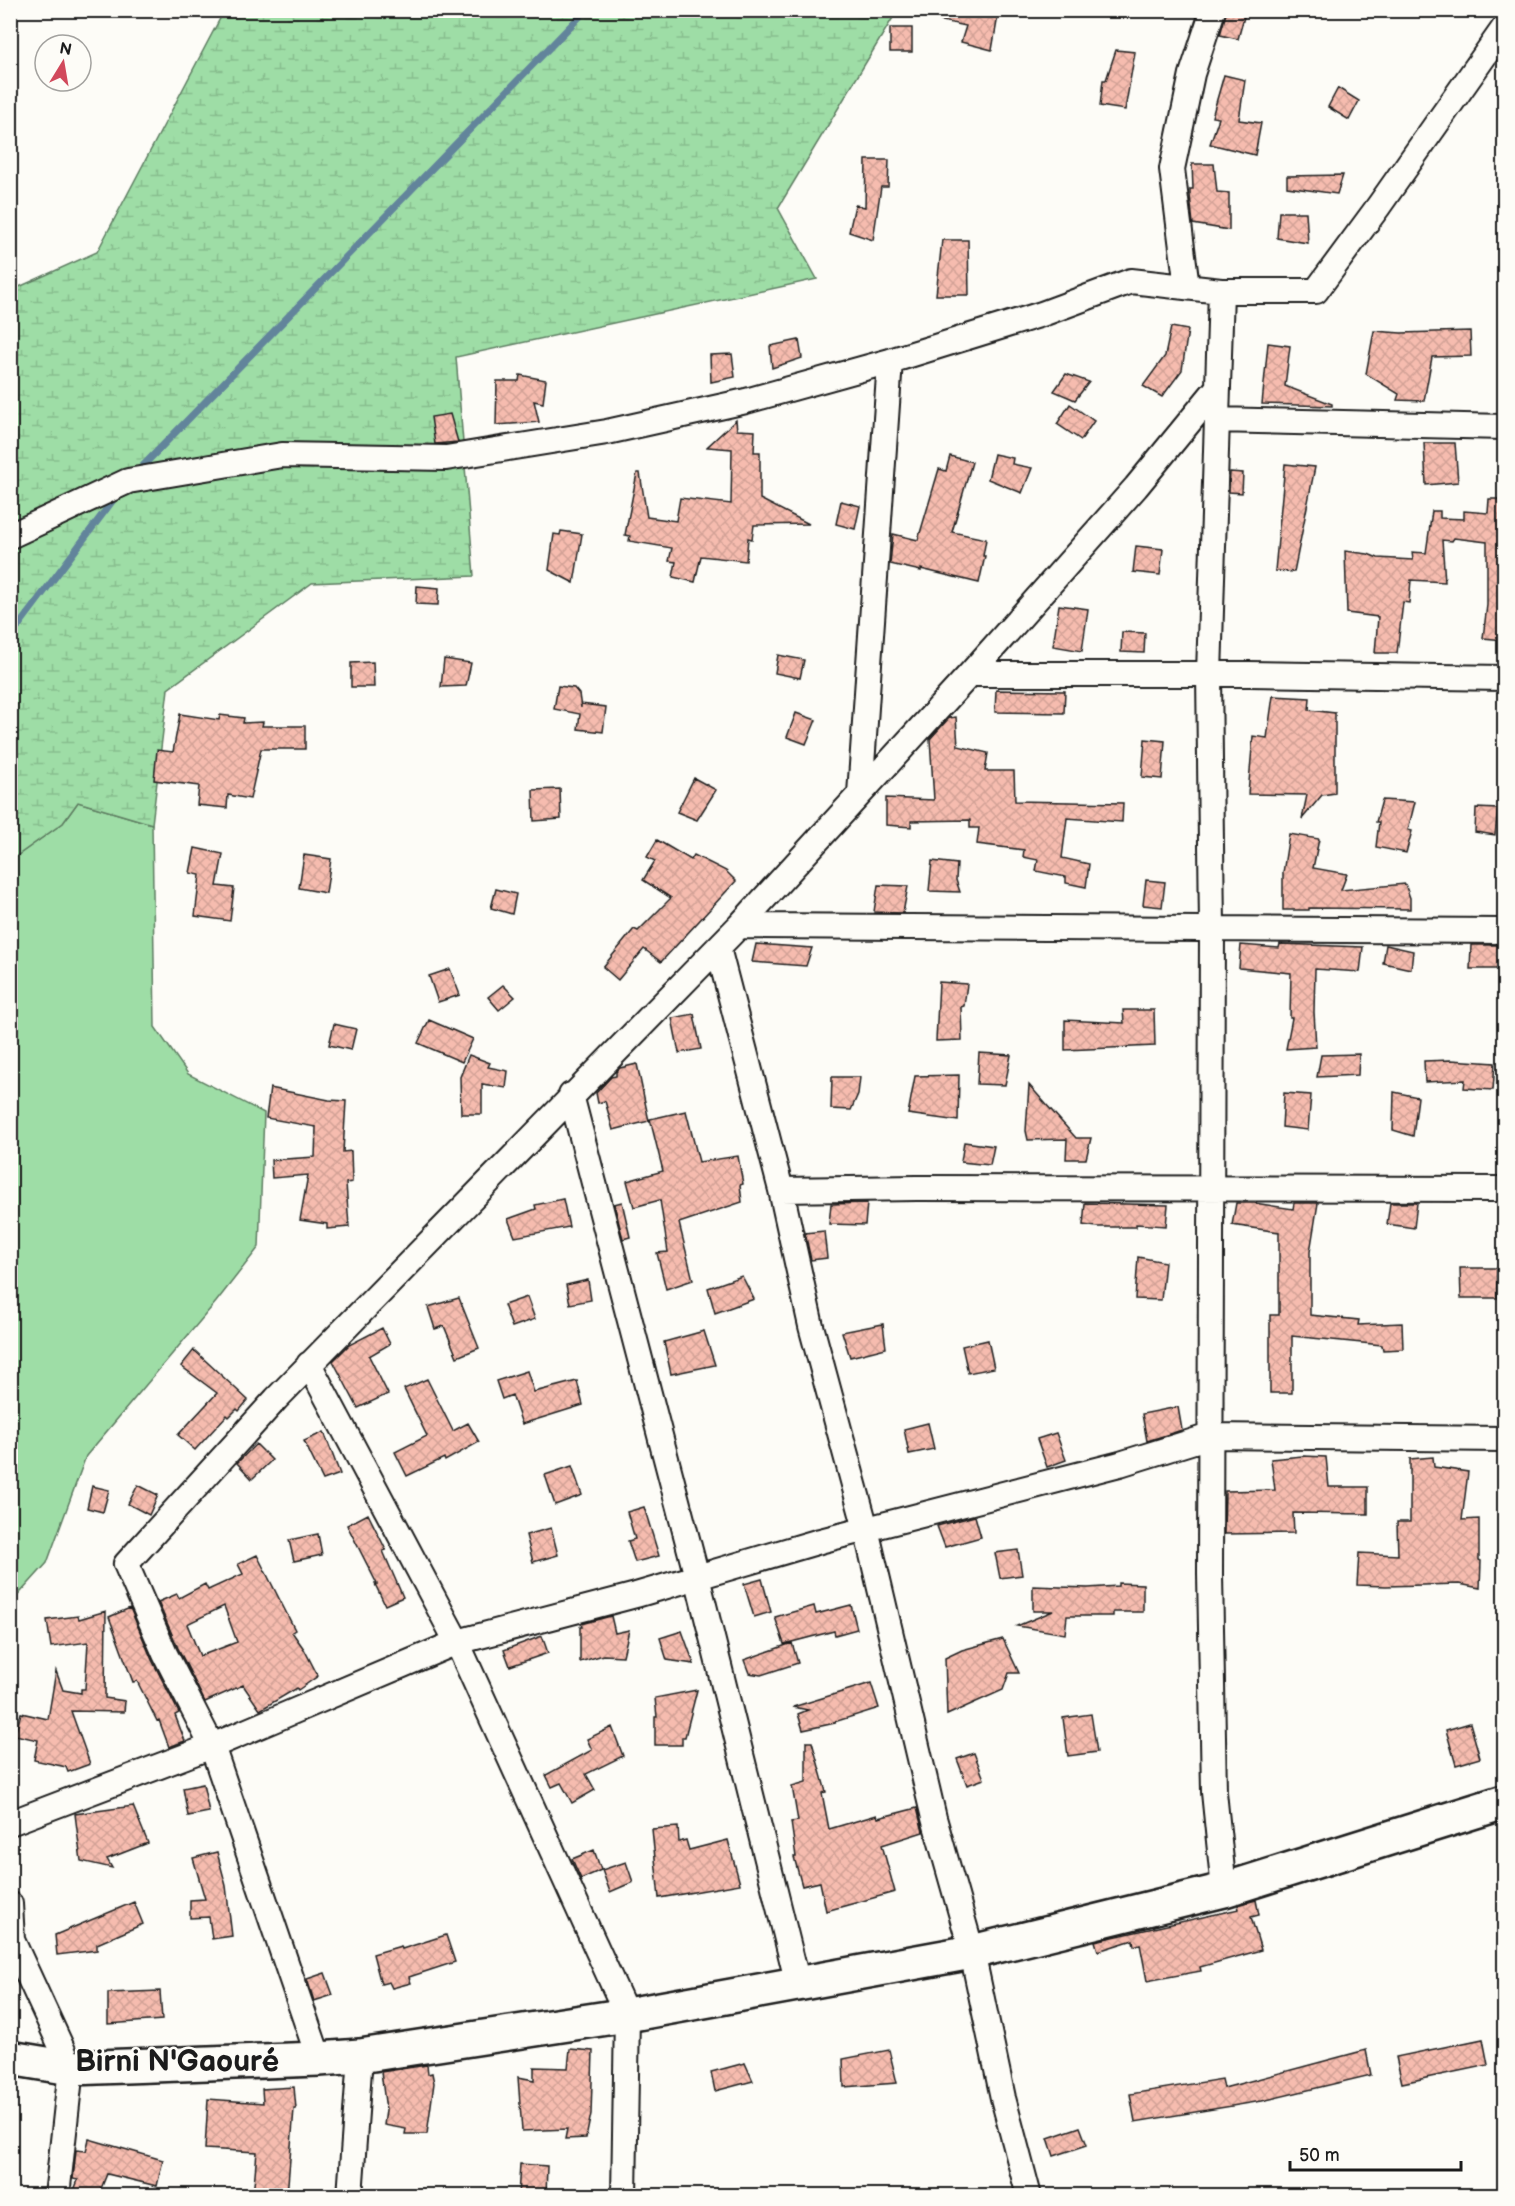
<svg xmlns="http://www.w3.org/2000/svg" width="1515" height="2206" viewBox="0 0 1515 2206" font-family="'Balsamiq Sans',sans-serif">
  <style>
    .green { fill: #9edda6; stroke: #5d7c61; stroke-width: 1.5 }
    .wetland { fill: url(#wetland-marsh); stroke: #5d7c61; stroke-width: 1.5 }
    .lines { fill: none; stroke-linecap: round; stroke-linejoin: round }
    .stream { stroke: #62849b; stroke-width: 7 }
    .building { fill: url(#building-cross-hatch); stroke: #1c1c1c; stroke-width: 1.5; fill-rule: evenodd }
    .street-casing { stroke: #1c1c1c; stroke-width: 28 }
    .highway-casing { stroke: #1c1c1c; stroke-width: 38 }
    .street { stroke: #fdfcf7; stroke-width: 24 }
    .highway { stroke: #fdfcf7; stroke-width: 33 }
    .labels { text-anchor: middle; stroke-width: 5; stroke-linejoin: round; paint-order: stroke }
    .town-label { font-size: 30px; font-weight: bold; fill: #1c1c1c; stroke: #fdfcf7 }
  </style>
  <defs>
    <pattern id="wetland-marsh" width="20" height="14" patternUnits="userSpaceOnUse" patternTransform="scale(1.5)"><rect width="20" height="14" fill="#9edda6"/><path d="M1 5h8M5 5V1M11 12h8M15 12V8" fill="none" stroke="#88bd8e"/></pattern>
    <pattern id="building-cross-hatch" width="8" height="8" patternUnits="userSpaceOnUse" patternTransform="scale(1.5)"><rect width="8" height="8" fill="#f6bcaf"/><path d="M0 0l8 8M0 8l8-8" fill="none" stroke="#d2a196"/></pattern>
  </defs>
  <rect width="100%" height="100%" fill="#fdfcf7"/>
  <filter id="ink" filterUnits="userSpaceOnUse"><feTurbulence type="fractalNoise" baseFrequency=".0167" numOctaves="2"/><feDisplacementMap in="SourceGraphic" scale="12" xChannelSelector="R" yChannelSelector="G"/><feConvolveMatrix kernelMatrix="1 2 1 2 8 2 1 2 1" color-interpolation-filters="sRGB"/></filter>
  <g filter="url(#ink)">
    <path class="green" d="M78,802L152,824L155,1027L188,1074L264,1113L259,1247L216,1302L86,1456L47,1563L11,1603V860L63,823Z"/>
    <path class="wetland" d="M224,11H897L778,208L817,279L456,357L474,576L312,583L168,689L152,824L78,802L63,823L11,860L10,291L97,252Z"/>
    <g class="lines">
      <path class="stream" d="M136,473L586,10
        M10,637L117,495"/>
    </g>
    <path class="building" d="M934,10H999L992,50L961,42L966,26L933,19Z
      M1227,10L1245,13L1238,39L1220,35Z
      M890,28H912V52H890Z
      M1116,50L1135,52L1125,110L1100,106L1103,80H1106Z
      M1224,75L1245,80L1239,120L1261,123L1255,155L1210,144L1219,118L1212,117Z
      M1338,88L1359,101L1349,120L1328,107Z
      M866,160H889L888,187H881L873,240L849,232L855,205L865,207Z
      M1192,164H1214L1217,192L1229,193V230L1193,224L1190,195V189H1193Z
      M1343,175L1337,194L1287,187V176Z
      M1279,212H1306L1308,243L1277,238Z
      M942,240H968L969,295H936Z
      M1171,327L1188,330L1182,370L1162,397L1143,386L1165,356Z
      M1374,331L1401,333L1470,331L1471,356L1432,357L1424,401L1397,400L1399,394L1366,374Z
      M799,340L802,358L772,368L770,346Z
      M1268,343L1290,346L1285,386L1332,404V406L1262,404Z
      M732,354L735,377L711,382L710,355Z
      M1066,374L1089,382L1075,400L1054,391Z
      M520,375L546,380L543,403L534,401L539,422L496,425L497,381H519Z
      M1070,404L1094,421L1081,440L1057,424Z
      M450,414L458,442L435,444L431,417Z
      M736,420L737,430L755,431L754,452H760V499L809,524L754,525L752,539L748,538L746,561L701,556L695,582L673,577L676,562L669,561L672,548L629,541L630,536L625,535L637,473H640L647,517L676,521L680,498L731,504L732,449L707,447Z
      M1424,443H1455L1458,482L1426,485Z
      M994,454L1013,458L1012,464L1032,468L1022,493L988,479Z
      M950,456L972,462L952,532L986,539L983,556H985L979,583L921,569V571L890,564L893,534L918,540L939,469L946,471Z
      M1285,464L1315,467L1294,572L1275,571Z
      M1230,472L1243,473L1242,493L1229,492Z
      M1489,499H1504V640L1483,638L1487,605V542L1454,538L1452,541L1442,540L1445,582L1411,580L1409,603L1403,602L1397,653H1375L1378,617L1347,613L1345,551L1368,554L1378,558L1413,560L1412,552L1426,553L1432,511H1440V518L1464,519V511L1488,513Z
      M841,501L860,506L855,529L836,524Z
      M561,531L582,534L574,583L549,570L554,534L560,535Z
      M1136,546L1163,549L1160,575L1133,572Z
      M417,586L439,588L438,605L416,604Z
      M1059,605L1088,609L1082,651L1053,646Z
      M1122,632L1145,633L1144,653L1121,652Z
      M778,655L804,660L800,678L775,673Z
      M444,659L471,663L466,686L441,687Z
      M373,662L374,687H351V663Z
      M558,686L574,688L579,694L581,708V704L606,707L603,732L578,729L580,714L554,709Z
      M996,690L1065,691L1064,713L995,712Z
      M1273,696L1310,698L1309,710L1335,713V793L1322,795L1302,819L1307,795L1248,794L1253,736L1267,738Z
      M796,713L816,720L806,744L787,737Z
      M180,714L219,720L220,715L244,718L243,723L263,722L262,726H305V749H261L250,799L228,795L227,808L197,805L199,786L154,780L157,750L173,752Z
      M956,717L958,746L988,753L985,771H1014L1015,801L1123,803L1122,822L1067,818L1062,858L1089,864L1086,887L1066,883V877L1036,871L1038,860L1023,857L1024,850L977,844L979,828H970V820L911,821V827L886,825V798L934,800L930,739L949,718Z
      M1145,739L1165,741L1162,779L1142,777Z
      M694,778L716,790L697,820L677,812Z
      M560,789L561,819L534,821L533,790Z
      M1382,800L1415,802L1408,830L1412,831L1406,853L1376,847L1379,822H1376Z
      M1476,808L1498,809L1495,835L1475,832Z
      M1289,834L1319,839L1313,868L1347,874L1341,890L1405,884L1410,898V909L1309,908V910H1283V873Z
      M657,840L691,860L694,855L726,871L736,881L661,962L644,949L618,980L603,967L634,929L638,931L671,898L643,880L655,861L647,857Z
      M195,848L223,854L217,886L234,888L230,921L195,916L200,875L190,873Z
      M304,855L331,859L326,893L299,888Z
      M932,861L957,864L956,880L960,892L929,891Z
      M1146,880L1165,882L1162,907L1143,905Z
      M878,885L908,886L903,913L874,912Z
      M496,889L516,894L512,914L491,908Z
      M756,944L812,948L806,966L752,962Z
      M1280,944L1363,947L1360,972L1315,969L1314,1012L1316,1047L1286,1049L1292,1018H1290L1291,973L1239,968L1241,945L1279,948Z
      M1386,945L1413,951L1411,969L1383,963Z
      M1471,945H1504V969H1470Z
      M450,969L460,995L438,1002L429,976Z
      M939,982L967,984L964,1006L961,1007L962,1040L936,1041Z
      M503,985L515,997L499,1010L488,997Z
      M1123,1010H1154L1155,1046L1065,1050V1020L1124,1023Z
      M694,1014L701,1049L679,1053L672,1018Z
      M429,1020L473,1039L462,1062L418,1043Z
      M334,1024L356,1029L351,1050L329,1045Z
      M979,1053L1011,1055L1005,1085L977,1084Z
      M1359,1054L1358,1075L1317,1077L1321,1055Z
      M469,1055L490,1063L488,1067L508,1071L506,1088L482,1084V1114H461L460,1077Z
      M1451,1060L1495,1063L1493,1090L1464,1088L1465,1080L1425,1082L1424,1061Z
      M637,1064L649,1121L613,1130L605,1101L598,1103L596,1093L611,1077L616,1076V1072L620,1068Z
      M959,1075L958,1121L908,1114L915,1076Z
      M832,1077H860L858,1094L851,1110L831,1109Z
      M1029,1085L1076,1138H1091L1086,1159H1066L1067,1139L1028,1140L1026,1131Z
      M270,1088L329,1100L346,1101L343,1152L351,1151L352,1182L346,1183L349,1227L327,1229V1224L300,1220L308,1175L272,1178L271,1160L315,1157L316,1127L266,1118Z
      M1394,1092L1418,1097L1413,1136L1393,1130Z
      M1284,1093L1311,1095L1308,1130L1282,1127Z
      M686,1111L699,1162L738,1156L743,1184L740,1185L742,1202L679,1223L693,1280L666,1289L657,1253L668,1252L660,1200L634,1207L627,1181L663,1171L650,1119Z
      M964,1142L994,1146L990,1165L961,1162Z
      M563,1199L569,1227L515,1237L508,1219L536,1209L535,1205Z
      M622,1202L630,1237L623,1239L614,1204Z
      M867,1203L865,1225L829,1224L831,1204Z
      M1085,1203L1168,1205L1166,1226L1136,1224V1227H1097L1083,1225Z
      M1236,1203H1254L1293,1209L1294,1203H1318L1310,1252V1315L1359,1320L1358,1325L1402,1323L1403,1349L1383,1350L1382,1345L1292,1336V1393H1270V1315H1279V1232L1232,1225Z
      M1390,1203H1417L1414,1228L1387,1224Z
      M824,1231L827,1258L811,1260L805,1233Z
      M1138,1257L1165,1262L1161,1300L1135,1299Z
      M1460,1268H1497V1298H1461Z
      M742,1276L754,1299L715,1313L708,1288Z
      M588,1280L591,1300L570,1304L566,1285Z
      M527,1297L535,1319L512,1327L504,1305Z
      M459,1298L479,1348L457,1357L444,1326L435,1329L428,1307Z
      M883,1324L886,1348L850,1357L842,1332Z
      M382,1328L390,1344L369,1356L388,1394L358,1408L333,1361L349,1345Z
      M704,1331L715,1365L671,1374L664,1342Z
      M988,1340L994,1368L968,1373L962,1346Z
      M194,1350L248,1400L239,1411L237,1409L229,1417L227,1415L195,1450L178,1435L217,1393L181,1366Z
      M527,1371L534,1392L577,1381L583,1405L522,1424L512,1395L502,1399L496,1381Z
      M427,1379L453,1431L468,1423L479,1442L445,1461L444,1458L407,1476L395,1452L427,1436L404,1389Z
      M1178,1407L1182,1430L1147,1441L1142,1414Z
      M928,1423L934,1449L909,1454L904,1429Z
      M324,1432L340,1474L323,1480L304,1441Z
      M1056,1433L1066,1460L1047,1467L1037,1439Z
      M256,1444L272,1460L252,1479L237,1463Z
      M1303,1456L1326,1457L1329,1487H1368V1514L1293,1513L1294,1533L1224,1534L1225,1491L1275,1490L1271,1459Z
      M1433,1457L1434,1467L1468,1472L1462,1520L1479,1519V1560L1481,1561L1480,1588L1459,1584L1386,1586L1357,1585L1359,1553L1398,1555L1397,1522H1410V1459Z
      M572,1466L582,1495L555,1505L545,1475Z
      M138,1485L158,1495L149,1515L128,1504Z
      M92,1486L109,1490L103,1512L87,1508Z
      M644,1507L659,1556L635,1562L628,1541L635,1539L627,1512Z
      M368,1514L386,1550L383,1551L403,1597L385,1605L375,1584H377L347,1525Z
      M975,1516L981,1537L945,1547L937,1526Z
      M551,1528L558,1555L533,1562L526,1535Z
      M318,1534L322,1555L294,1561L289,1540Z
      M1018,1550L1022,1575L1000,1578L995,1553Z
      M257,1555L295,1630L292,1632L304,1649L318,1676L298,1690L297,1688L260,1710L243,1685L205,1702L178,1648L158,1602L177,1594L179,1598L205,1584L208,1590L243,1574L238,1564ZM224,1606L237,1642L200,1656L187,1624Z
      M762,1579L771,1612L754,1617L744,1584Z
      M1118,1583L1143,1584V1612H1113V1616H1067L1065,1634L1017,1626L1053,1611H1033V1586L1088,1588L1118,1586Z
      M851,1605L857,1629L835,1635L834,1631L784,1644L775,1617L814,1606L816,1614Z
      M130,1608L152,1660L179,1713L175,1715L185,1741L169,1747L159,1720L157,1721L137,1681L133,1682L109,1617Z
      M106,1611L105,1698L125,1701L124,1712L71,1711L90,1764L68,1772L66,1767L34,1760L38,1740L15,1735L21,1713L48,1719L56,1671L63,1690L81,1693V1689H85L88,1642L51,1647L47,1620L78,1616L79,1619Z
      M611,1616L615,1633L629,1630L623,1656L603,1655L580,1662V1627H582L581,1624Z
      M682,1631L694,1664L667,1660L660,1638Z
      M542,1636L548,1653L510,1666L504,1650Z
      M1003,1639L1019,1673H1009L1003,1690L947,1715L945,1658L962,1650Z
      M792,1643L798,1663L761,1675L749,1673L744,1660Z
      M871,1683L879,1708L834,1722L835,1723L803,1730L798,1714L808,1710L793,1707Z
      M697,1690L685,1737H682V1745H655V1717H657L655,1698Z
      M1091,1714L1097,1752L1068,1756L1063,1718Z
      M1470,1723L1480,1758L1456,1765L1446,1730Z
      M612,1727L623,1756L586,1774L595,1790L572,1803L561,1783L552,1787L546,1775L592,1750L587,1739Z
      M806,1742H812L826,1792L822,1793L829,1829L877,1815L878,1818L917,1808L923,1832L882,1845L895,1892L826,1911L820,1882L802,1886L794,1857H796L791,1822L798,1821L792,1786L806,1782Z
      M974,1753L984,1779L967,1785L957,1759Z
      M203,1784L209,1812L188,1816L183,1788Z
      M133,1806L148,1843L107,1859L112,1868L81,1861L75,1814Z
      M678,1827L679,1842L686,1840L689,1850L728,1840L740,1884L659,1898L652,1829Z
      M594,1850L601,1870L581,1879L572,1859Z
      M217,1852L226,1886L232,1936L212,1939L209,1917L190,1918V1900L205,1899L193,1858Z
      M626,1862L633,1882L610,1892L602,1870Z
      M1256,1900L1259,1915L1251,1917L1261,1950L1200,1967L1201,1971L1147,1981L1140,1944L1134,1946L1133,1940L1098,1951L1095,1941L1239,1909L1238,1905Z
      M134,1902L143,1924L97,1944V1950L57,1955L55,1935Z
      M446,1935L455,1962L409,1977L411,1983L392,1988L389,1982L381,1984L373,1954L401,1946L402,1949Z
      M325,1973L333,1995L314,2001L307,1979Z
      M160,1991L162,2020L108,2024V1993Z
      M1483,2039L1488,2065L1402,2083L1396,2057Z
      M570,2049L593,2051L591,2114L586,2138L565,2139L567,2129L522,2131L518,2077L534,2080V2067L568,2068Z
      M889,2050L897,2083L844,2087L843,2059Z
      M1366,2050L1371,2075L1262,2101L1135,2122L1130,2094L1222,2079L1224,2088Z
      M745,2063L753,2081L715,2091L711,2072Z
      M427,2065L428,2074L432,2073L434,2083L427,2134H405L406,2129L384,2125L386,2110L381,2072Z
      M294,2087L296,2109H294L287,2196H253L257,2152L205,2149L208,2099L263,2103L262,2089Z
      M1080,2127L1087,2145L1054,2156L1048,2138Z
      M89,2139L163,2160L157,2186L107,2174L98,2196H72L78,2180L73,2179L76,2150L86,2151Z
      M520,2164L547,2166L546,2196H518Z"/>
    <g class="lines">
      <defs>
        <path id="street" d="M1187,287L1172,169L1192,74L1213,10
          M1221,291L1209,674L1212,928L1210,1574L1214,1792L1224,1890
          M1217,420L1504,427
          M10,536L128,481L282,455L446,458L607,432L746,401L890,361L1042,314L1131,281L1221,291H1316L1378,207L1504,28
          M970,674H1249L1504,678
          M860,794L890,361
          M739,926L1504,931
          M718,948L781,1190L811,1326L866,1529L934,1818L972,1952L1003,2098L1029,2196
          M571,1095L697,1577L798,1984
          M781,1190L917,1188L1504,1189
          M309,1364L457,1642L627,2015L624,2196
          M10,1823L212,1746L457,1642L636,1595L820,1541L1120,1464L1210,1436L1504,1439
          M10,1904L12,1940L71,2068L57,2196
          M319,2059L212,1746L165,1654L126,1564L276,1399L739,926L970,674L1136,487L1218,387
          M350,2196L360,2056"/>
        <path id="highway" d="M10,2058L71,2068L319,2059L360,2056L627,2015L972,1952L1224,1890L1504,1802"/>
      </defs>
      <use href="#street" class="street-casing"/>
      <use href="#highway" class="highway-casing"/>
      <use href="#street" class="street"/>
      <use href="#highway" class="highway"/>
    </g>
  </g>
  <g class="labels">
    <g class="town-label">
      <text x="177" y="2071">Birni N'Gaouré</text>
    </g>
  </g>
  <rect width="1515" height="2206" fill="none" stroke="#fdfcf7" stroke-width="36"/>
  <rect x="18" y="18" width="1479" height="2170" fill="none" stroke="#1c1c1c" stroke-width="2" filter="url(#ink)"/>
  <g transform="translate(63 63) rotate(11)"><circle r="28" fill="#fdfcf7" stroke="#a3a29f" stroke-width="1.5"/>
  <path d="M0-4.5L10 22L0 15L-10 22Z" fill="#d1495b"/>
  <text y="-9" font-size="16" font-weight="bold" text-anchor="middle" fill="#1c1c1c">N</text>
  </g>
  <path d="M1290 2161v9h171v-9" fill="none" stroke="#1c1c1c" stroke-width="3"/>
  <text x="1299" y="2161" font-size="18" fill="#1c1c1c" stroke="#fdfcf7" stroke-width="4.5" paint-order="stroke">50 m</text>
</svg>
